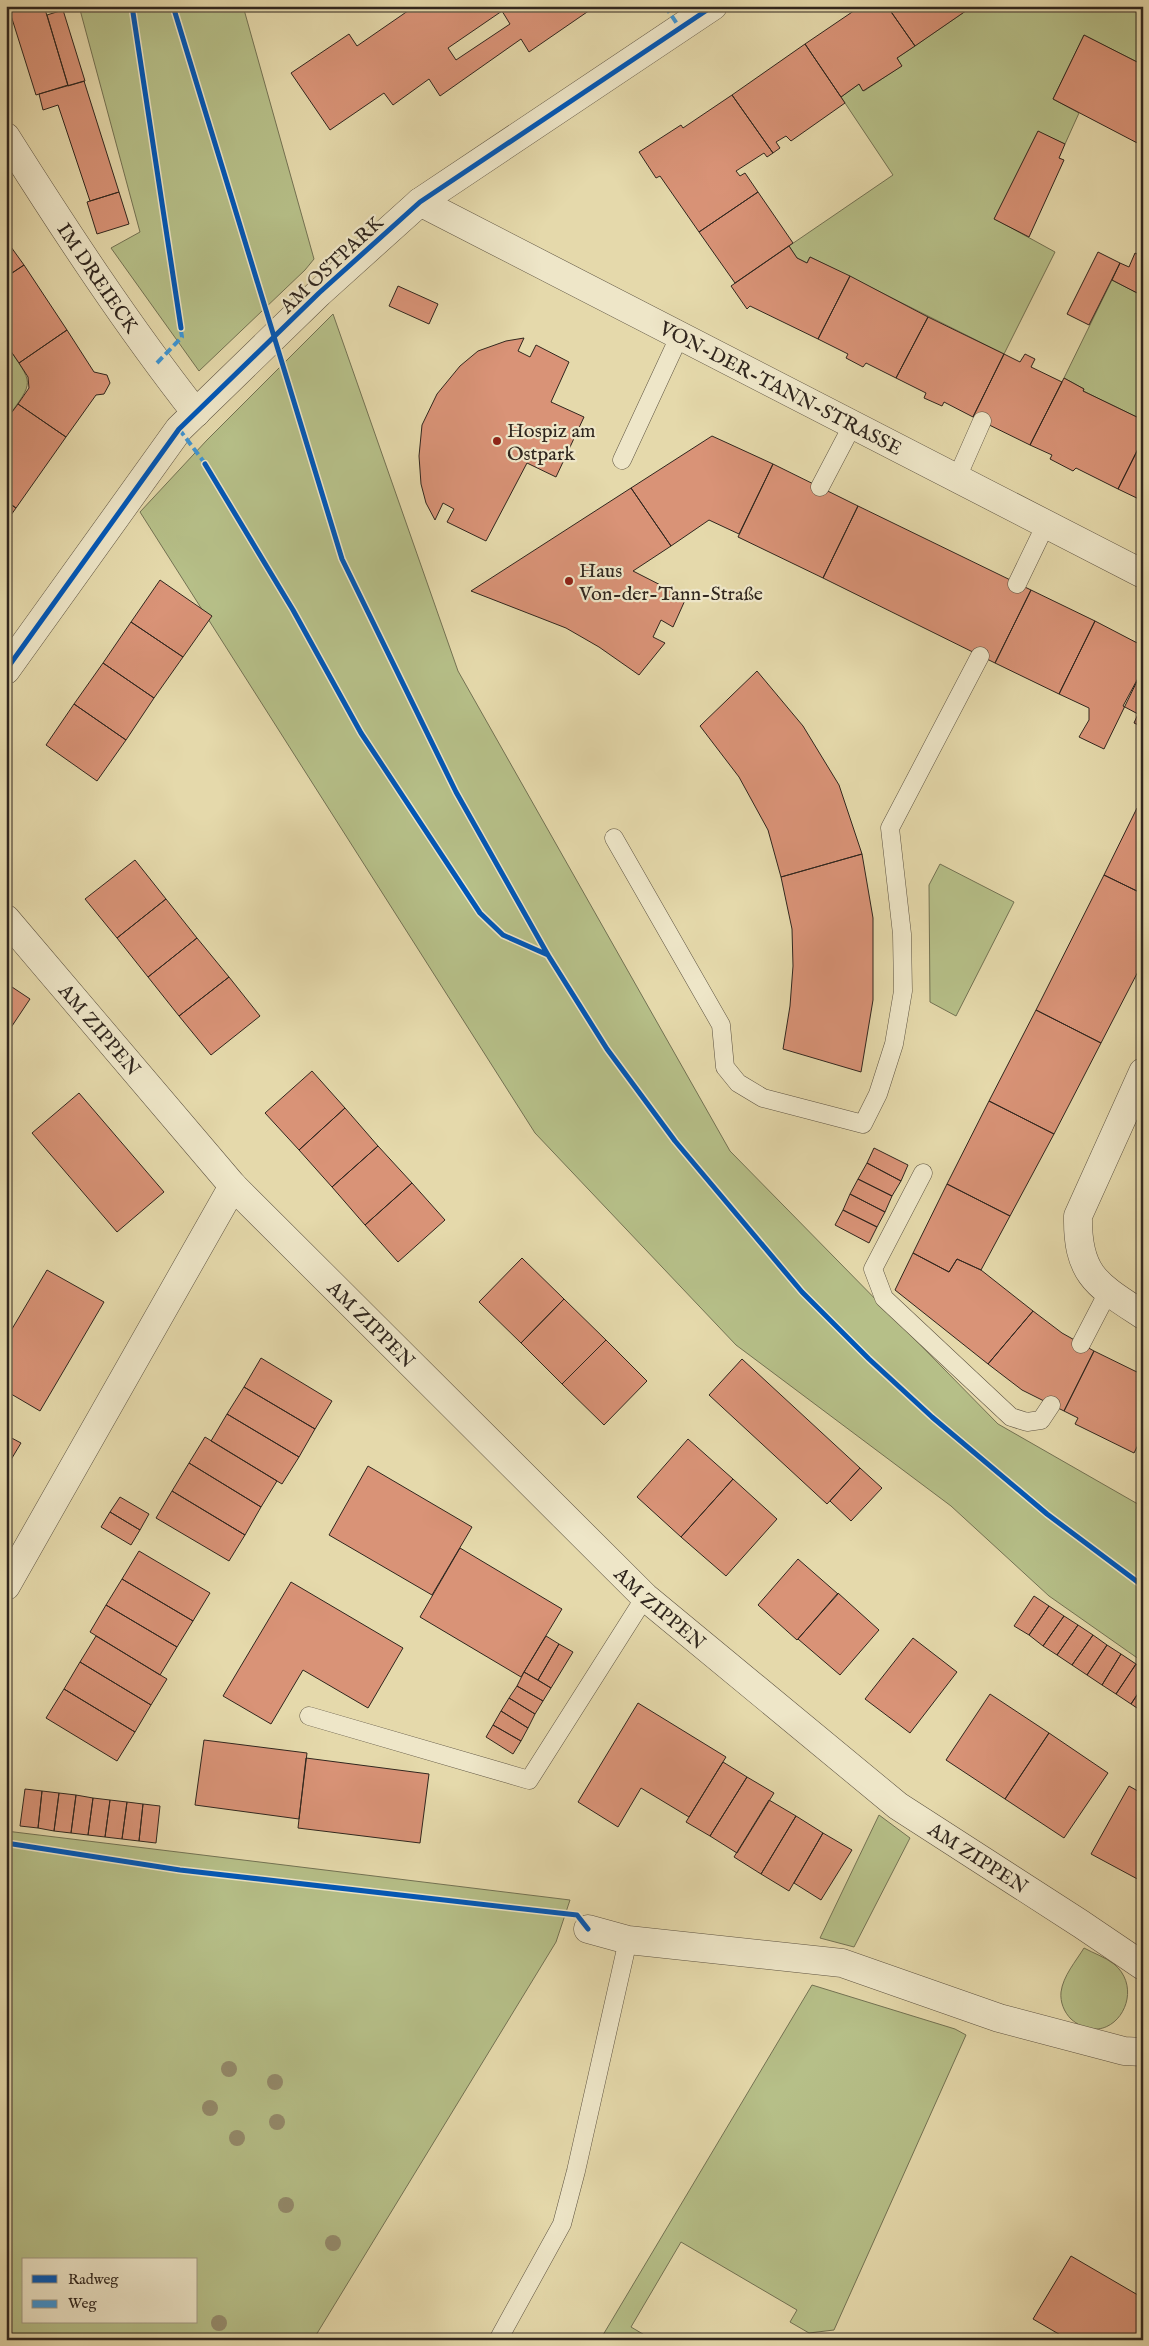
<svg xmlns="http://www.w3.org/2000/svg" width="1149" height="2346" viewBox="0 0 1149 2346" font-family="'IM FELL English',serif">
  <style>
    .green { fill: #b6bf88; stroke: #737253; fill-rule: evenodd }
    .building { fill: #d99377; stroke: #30261e; fill-rule: evenodd }
    .lines { fill: none; stroke-linecap: round; stroke-linejoin: round }
    .lane-casing { stroke: #5d5341; stroke-width: 19 }
    .street-casing { stroke: #5d5341; stroke-width: 29 }
    .lane { stroke: #eee6c8; stroke-width: 18 }
    .street { stroke: #eee6c8; stroke-width: 28 }
    .quiet { stroke: #3d95d5; stroke-width: 4; stroke-dasharray: 8 4; stroke-linecap: butt }
    .cycleway-casing { stroke: #eee6c8; stroke-width: 8 }
    .cycleway { stroke: #0057b8; stroke-width: 5 }
    .tree { fill: #948b6c }
    .poi-dot { fill: #8f2418; stroke: #eee6c8; stroke-width: 2 }
    .labels { text-anchor: middle; stroke-width: 4.5; stroke-linejoin: round; paint-order: stroke }
    .street-label { font-size: 20px; fill: #30261e; stroke: #eee6c8 }
    .poi-label { font-size: 20px; fill: #30261e; stroke: #eee6c8; text-anchor: start }
  </style>
  <rect width="100%" height="100%" fill="#e5d9ab"/>
  <filter id="stains"><feTurbulence type="fractalNoise" baseFrequency=".004" numOctaves="4"/><feColorMatrix values="0 0 0 0 .2 0 0 0 0 .09 0 0 0 0 .02 0 0 0 .5 -.17"/></filter>
  <radialGradient id="worn" r=".72"><stop offset=".6" stop-color="#630" stop-opacity="0"/><stop offset="1" stop-color="#630" stop-opacity=".3"/></radialGradient>
  <path class="green" d="M79,6H243L314,259L305,270L199,371L111,248L140,232Z
    M973,6H1143V65L1084,35L1053,99L1079,113L1065,144L1038,132L995,219L1055,252L1004,354L810,257L807,263L797,258L789,246L893,175L841,97L859,84L864,91L901,66L897,58Z
    M1112,280L1143,296V420L1083,391L1084,389L1064,378Z
    M333,314L458,671L730,1151L998,1424L1143,1507V1662L1049,1596L951,1506L736,1345L535,1133L140,512L207,440Z
    M6,344C34,386 35,379 6,420Z
    M940,864L1014,902L956,1016L930,1002L929,885Z
    M879,1815L910,1838L854,1947L820,1938Z
    M6,1831L570,1900L556,1942L313,2340H6ZM24,2260H196V2322H24Z
    M1084,1948C1093,1953 1105,1957 1114,1964C1149,1993 1110,2053 1071,2019C1064,2012 1060,2002 1061,1992C1063,1976 1076,1961 1084,1948Z
    M812,1985L955,2029L966,2035L834,2330L809,2333L790,2322L797,2310L681,2242L631,2327L653,2340H600Z"/>
  <path class="building" d="M8,6H44L68,85L36,95Z
    M415,6H587L590,10L529,52L521,39L440,96L429,79L393,105L384,93L330,130L291,73L349,34L357,46ZM502,11L510,24L456,60L448,48Z
    M861,6H887L915,46L897,58L902,66L863,91L859,84L841,97L805,44Z
    M887,6H973L915,46Z
    M63,10L85,81L68,86L47,15Z
    M1084,35L1143,65V146L1053,99Z
    M805,44L845,103L791,141L786,136L776,142L780,148L773,153L732,95Z
    M84,81L119,192L90,201L58,105L43,110L39,94Z
    M732,95L773,153L767,157L764,153L736,171L740,176L745,173L758,192L699,232L660,176L656,178L639,152L681,125L683,128Z
    M1038,131L1065,144L1059,158L1064,160L1029,237L994,219Z
    M119,192L129,224L97,234L87,202Z
    M758,192L793,243L735,283L699,232Z
    M6,240L24,265L6,277Z
    M789,246L797,258L807,263L810,257L850,276L818,339L750,306L747,309L731,286Z
    M1098,252L1120,263L1089,325L1067,314Z
    M1135,253L1143,257V296L1112,280L1120,263L1129,267Z
    M24,265L67,330L19,363L6,344V277Z
    M850,276L928,317L896,378L866,363L863,367L846,358L848,354L818,339Z
    M398,286L438,304L429,324L389,306Z
    M928,317L1004,354L973,417L944,402L942,406L924,398L926,393L896,378Z
    M67,330L94,372L107,375L110,383L104,394L96,395L66,437L18,404L29,388L28,377L19,363Z
    M524,338L518,351L530,357L536,345L569,362L551,402L584,417L556,477L527,463L486,541L447,522L454,509L443,503L435,520L426,503L421,484L419,456L422,425L437,394L460,366L478,351L506,341Z
    M1004,354L1020,362L1025,354L1035,359L1031,367L1062,382L1030,445L973,417Z
    M1064,378L1084,389L1083,391L1143,420V439L1118,489L1076,468L1073,471L1050,459L1052,455L1030,445Z
    M18,404L66,437L16,508L6,501V420Z
    M712,436L773,464L739,534L709,520L671,546L631,488Z
    M1143,439V501L1118,489Z
    M773,464L858,506L823,578L738,537Z
    M631,488L671,546L633,571L686,598L673,627L661,620L653,637L665,643L639,675L599,647L566,628L471,591Z
    M6,501L16,508L6,522Z
    M858,506L1031,590L995,663L823,578Z
    M160,580L212,616L183,657L131,622Z
    M1031,590L1095,621L1059,694L995,663Z
    M1095,621L1143,646V669L1104,749L1079,737L1089,720V708L1059,694Z
    M131,622L183,657L154,698L103,663Z
    M103,663L154,698L126,740L74,704Z
    M1143,669V727L1134,723L1138,714L1123,706Z
    M757,671L803,726L839,785L862,854L781,877L768,830L739,777L700,726Z
    M74,704L126,740L97,781L46,745Z
    M1137,808L1143,810V894L1104,875Z
    M862,854L873,918V1000L861,1072L783,1049L790,1006L793,966L792,929L781,877Z
    M135,860L166,899L117,938L85,899Z
    M1104,875L1143,894V962L1101,1043L1036,1010Z
    M166,899L197,938L148,977L117,938Z
    M197,938L229,977L179,1016L148,977Z
    M229,977L260,1016L211,1055L179,1016Z
    M6,983L30,999L6,1035Z
    M1036,1010L1101,1043L1054,1134L989,1101Z
    M312,1071L345,1108L299,1150L265,1113Z
    M79,1093L164,1192L117,1232L32,1133Z
    M989,1101L1054,1134L1010,1216L947,1184Z
    M345,1108L378,1146L332,1187L299,1150Z
    M378,1146L412,1183L365,1225L332,1187Z
    M874,1148L908,1165L901,1181L867,1163Z
    M867,1163L901,1181L892,1196L858,1179Z
    M858,1179L892,1196L885,1212L850,1194Z
    M412,1183L445,1220L398,1262L365,1225Z
    M947,1184L1010,1216L981,1270L957,1259L949,1272L913,1253Z
    M850,1194L885,1212L877,1227L843,1210Z
    M843,1210L877,1227L869,1243L835,1225Z
    M913,1253L949,1272L957,1259L981,1270L1033,1311L988,1364L895,1290Z
    M522,1258L564,1299L521,1343L479,1302Z
    M47,1270L104,1302L40,1411L6,1391V1339Z
    M564,1299L606,1340L562,1384L521,1343Z
    M1033,1311L1062,1333L1094,1351L1064,1411L1022,1390L988,1364Z
    M606,1340L647,1381L604,1425L562,1384Z
    M1094,1351L1143,1375V1435L1134,1453L1075,1424L1078,1418L1064,1411Z
    M261,1358L332,1401L315,1429L244,1387Z
    M742,1359L860,1468L827,1504L709,1395Z
    M244,1387L315,1429L299,1457L227,1414Z
    M227,1414L299,1457L282,1484L211,1441Z
    M6,1435L21,1443L6,1468Z
    M1143,1435V1447L1138,1445Z
    M205,1437L277,1481L261,1507L189,1463Z
    M688,1439L733,1479L681,1537L637,1497Z
    M189,1463L261,1507L245,1535L172,1491Z
    M368,1466L472,1527L432,1595L329,1535Z
    M860,1468L882,1488L851,1521L830,1501Z
    M733,1479L777,1519L726,1576L681,1537Z
    M172,1491L245,1535L229,1561L156,1518Z
    M120,1497L149,1514L140,1530L110,1512Z
    M110,1512L140,1530L131,1545L101,1527Z
    M460,1548L562,1609L521,1677L420,1617Z
    M139,1551L210,1593L193,1621L122,1579Z
    M798,1559L838,1594L797,1640L758,1605Z
    M122,1579L193,1621L177,1647L106,1605Z
    M291,1582L403,1648L368,1708L303,1670L271,1724L223,1696Z
    M838,1593L879,1630L840,1675L798,1639Z
    M1034,1596L1049,1606L1029,1635L1014,1626Z
    M106,1605L177,1647L160,1675L90,1632Z
    M1049,1606L1064,1616L1043,1646L1029,1635Z
    M1064,1616L1078,1625L1057,1655L1043,1646Z
    M1078,1625L1093,1635L1072,1665L1057,1655Z
    M1093,1635L1107,1645L1087,1675L1072,1665Z
    M96,1636L167,1679L151,1705L80,1662Z
    M546,1636L559,1644L538,1680L524,1672Z
    M913,1638L957,1672L910,1733L865,1699Z
    M559,1644L573,1652L551,1688L538,1680Z
    M1107,1645L1121,1654L1102,1685L1087,1675Z
    M1121,1654L1136,1664L1116,1694L1102,1685Z
    M80,1662L151,1705L135,1732L64,1689Z
    M1136,1664L1143,1669V1686L1131,1704L1116,1694Z
    M524,1672L551,1688L543,1701L517,1686Z
    M517,1686L543,1701L535,1714L509,1698Z
    M1143,1686V1712L1131,1704Z
    M64,1689L135,1732L117,1761L46,1718Z
    M990,1694L1049,1733L1005,1799L946,1760Z
    M509,1698L535,1714L528,1728L501,1711Z
    M638,1703L726,1757L689,1817L641,1788L618,1827L578,1802Z
    M501,1711L528,1728L521,1741L493,1725Z
    M493,1725L521,1741L513,1754L486,1737Z
    M1049,1733L1108,1773L1064,1838L1005,1799Z
    M204,1740L307,1753L299,1819L195,1805Z
    M306,1758L429,1774L420,1843L298,1828Z
    M723,1762L747,1777L710,1836L686,1822Z
    M747,1777L774,1793L737,1853L710,1836Z
    M1129,1786L1143,1794V1882L1091,1854Z
    M25,1789L42,1791L38,1828L20,1826Z
    M42,1791L59,1793L54,1831L38,1828Z
    M59,1793L76,1795L71,1833L54,1831Z
    M76,1795L93,1798L88,1835L71,1833Z
    M93,1798L110,1800L105,1837L88,1835Z
    M110,1800L127,1802L122,1839L105,1837Z
    M769,1800L796,1816L761,1874L734,1857Z
    M127,1802L143,1804L139,1841L122,1839Z
    M143,1804L160,1806L156,1843L139,1841Z
    M796,1816L823,1833L789,1891L761,1874Z
    M823,1833L852,1850L821,1900L794,1883Z
    M1071,2256L1143,2298V2340H1069L1033,2319Z"/>
  <g class="lines">
    <defs>
      <path id="lane" d="M622,460L679,337
        M956,480L982,421
        M820,487L852,426
        M1017,584L1045,526
        M614,838L721,1025L725,1067L738,1083L763,1098L863,1124L878,1094L894,1044L903,991L902,934L890,828L980,656
        M923,1173L873,1269L884,1298L1011,1417L1027,1422L1041,1420L1051,1405
        M1081,1344L1108,1292
        M309,1716L529,1780L645,1597
        M498,2340L562,2224L576,2171L628,1940"/>
      <g id="street">
        <path id="s1" d="M6,137C66,232 127,325 196,413"/>
        <path id="s2" d="M420,202L1143,574"/>
        <path d="M6,670L179,429L319,293L420,202L713,6"/>
        <path id="s3" d="M6,919L233,1186L645,1597L898,1806L1081,1924L1143,1966"/>
        <path d="M1143,1072L1078,1216C1077,1275 1097,1285 1143,1315"/>
        <path d="M6,1586L233,1186"/>
        <path d="M588,1929L628,1940L842,1963L999,2018L1124,2051L1143,2052"/>
      </g>
    </defs>
    <use href="#lane" class="lane-casing"/>
    <use href="#street" class="street-casing"/>
    <use href="#lane" class="lane"/>
    <use href="#street" class="street"/>
    <path class="quiet" d="M665,6L680,28
      M157,363L182,337L180,325
      M179,429L207,466"/>
    <defs>
      <path id="cycleway" d="M132,6L181,328
        M173,6L342,559L456,792L548,955L607,1049L675,1141L802,1292L869,1359L932,1417L1047,1514L1143,1586
        M205,464L293,610L361,733L480,913L503,935L548,955
        M6,670L179,429L319,293L420,202L713,6
        M6,1843L180,1870L577,1915L588,1929"/>
    </defs>
    <use href="#cycleway" class="cycleway-casing"/>
    <use href="#cycleway" class="cycleway"/>
  </g>
  <g class="tree">
    <circle cx="229" cy="2069" r="8"/>
    <circle cx="275" cy="2082" r="8"/>
    <circle cx="210" cy="2108" r="8"/>
    <circle cx="277" cy="2122" r="8"/>
    <circle cx="237" cy="2138" r="8"/>
    <circle cx="286" cy="2205" r="8"/>
    <circle cx="333" cy="2243" r="8"/>
    <circle cx="219" cy="2323" r="8"/>
  </g>
  <g class="poi-dot">
    <circle cx="497" cy="441" r="5"/>
    <circle cx="569" cy="581" r="5"/>
  </g>
  <g class="labels">
    <g class="street-label">
      <text transform="translate(331 264) rotate(-43)" y="7">AM OSTPARK</text>
      <text dy="7" stroke="none"><textPath href="#s1" startOffset="168">IM DREIECK</textPath></text>
      <text dy="7" stroke="none"><textPath href="#s2" startOffset="406">VON-DER-TANN-STRASSE</textPath></text>
      <text dy="7" stroke="none"><textPath href="#s3" startOffset="145">AM ZIPPEN</textPath></text>
      <text dy="7" stroke="none"><textPath href="#s3" startOffset="546">AM ZIPPEN</textPath></text>
      <text dy="7" stroke="none"><textPath href="#s3" startOffset="951">AM ZIPPEN</textPath></text>
      <text dy="7" stroke="none"><textPath href="#s3" startOffset="1356">AM ZIPPEN</textPath></text>
    </g>
    <g class="poi-label">
      <text x="507" y="437">Hospiz am<tspan x="507" dy="23">Ostpark</tspan></text>
      <text x="579" y="577">Haus<tspan x="579" dy="23">Von-der-Tann-Straße</tspan></text>
    </g>
  </g>
  <rect width="1149" height="2346" fill="none" stroke="#e5d9ab" stroke-width="25"/>
  <rect x="8" y="8" width="1134" height="2331" fill="none" stroke="#30261e" stroke-width="2.5"/>
  <rect x="12" y="12" width="1124" height="2321" fill="none" stroke="#30261e"/>
  <rect x="22" y="2258" width="175" height="65" fill="#eee6c8" stroke="#a29984"/>
  <rect x="32" y="2275" width="25" height="8" fill="#0057b8" stroke="#a29984"/>
  <text x="68" y="2284" font-size="15" fill="#30261e">Radweg</text>
  <rect x="32" y="2300" width="25" height="8" fill="#3d95d5" stroke="#a29984"/>
  <text x="68" y="2308" font-size="15" fill="#30261e">Weg</text>
  <rect width="100%" height="100%" filter="url(#stains)"/>
  <rect width="100%" height="100%" fill="url(#worn)"/>
</svg>
